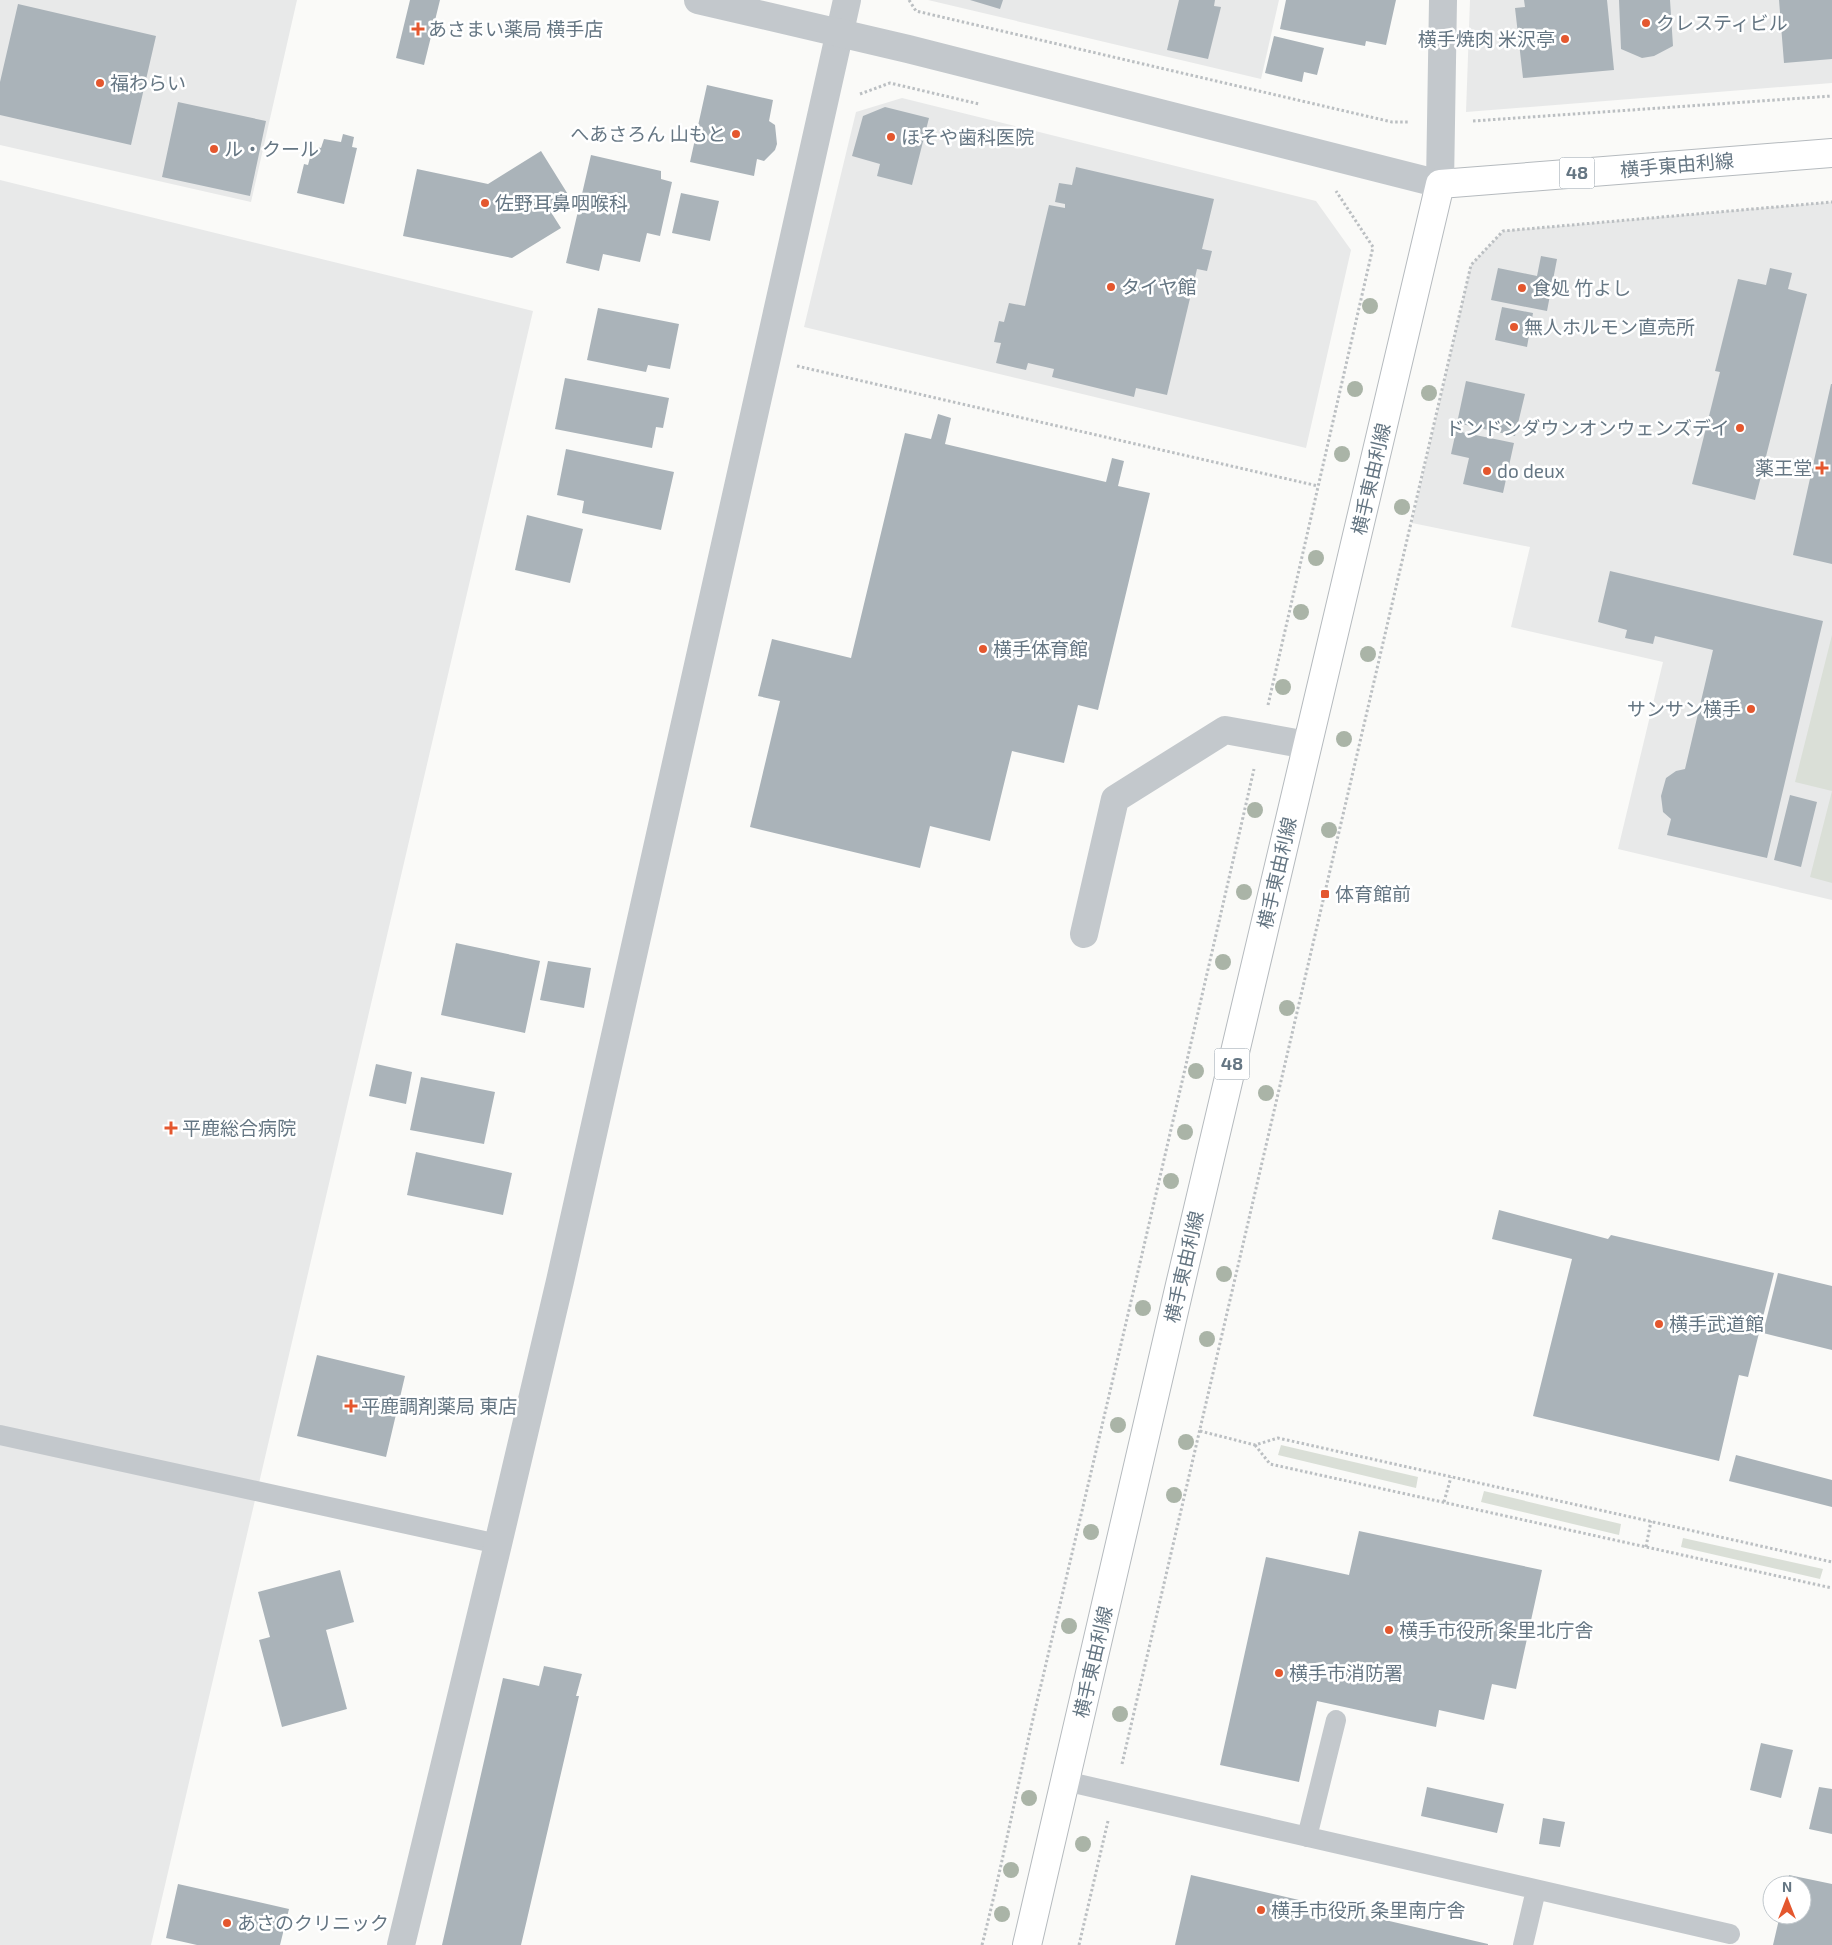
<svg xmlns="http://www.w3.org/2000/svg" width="1832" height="1945" viewBox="0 0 1832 1945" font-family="'Exo 2','Noto Sans JP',sans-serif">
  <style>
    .built { fill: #e8e9e9 }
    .green { fill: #dadfd7 }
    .building { fill: #aab3b9 }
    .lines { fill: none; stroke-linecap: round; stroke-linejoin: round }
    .primary-casing { stroke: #b5babe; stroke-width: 30 }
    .path { stroke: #bbbfc2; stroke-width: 3; stroke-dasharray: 2.5 2.5; stroke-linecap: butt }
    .service { stroke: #c3c8cc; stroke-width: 20 }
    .minor { stroke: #c3c8cc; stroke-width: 28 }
    .tertiary { stroke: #c3c8cc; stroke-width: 28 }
    .primary { stroke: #fff; stroke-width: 28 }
    .tree { fill: #aab4a7 }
    .poi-dot { fill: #e4572e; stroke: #fff; stroke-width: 2 }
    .labels { text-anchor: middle; stroke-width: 5; stroke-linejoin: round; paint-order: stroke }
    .shield { fill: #fff; stroke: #939fa8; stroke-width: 1 }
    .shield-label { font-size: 18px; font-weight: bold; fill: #657683 }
    .poi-label { font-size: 19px; fill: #657683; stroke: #fff; text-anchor: start }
    .street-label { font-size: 19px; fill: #657683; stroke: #fff }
  </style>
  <rect width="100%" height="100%" fill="#fafaf8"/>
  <path class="built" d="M0,0H297L251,202L0,145Z
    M928,0H1279L1261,79Z
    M1470,0H1832V83L1466,112Z
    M902,98L1316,201L1351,250L1306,448L804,327L856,112Z
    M0,180L533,311L151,1945H0Z
    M1832,202V900L1618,849L1663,662L1511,627L1530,547L1412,523L1471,265L1503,231Z"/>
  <path class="green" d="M1832,635V883L1810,877L1832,791L1795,782Z
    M1281,1445L1418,1477L1416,1488L1278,1455Z
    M1484,1491L1621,1524L1619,1535L1481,1502Z
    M1683,1538L1823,1569L1820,1579L1681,1547Z"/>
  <path class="building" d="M410,0H440L424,65L396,58Z
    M970,0H1003L1000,9Z
    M1179,0H1215L1214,6L1221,7L1208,59L1167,50Z
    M1286,0H1396L1386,45L1366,41L1365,46L1280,29Z
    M1524,0H1607L1614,70L1523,78L1515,8L1525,7Z
    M1619,0H1670L1673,46L1654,56L1642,58L1621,49Z
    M1779,0H1832V59L1784,63Z
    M18,4L156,36L131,145L0,115V82Z
    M1274,36L1324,48L1317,75L1304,72L1302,82L1265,73Z
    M707,85L773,100L769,121L775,125L777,144L775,150L764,161L757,159L754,176L690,162Z
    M178,102L266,121L250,196L162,177Z
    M885,107L929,118L912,185L877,176L880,164L852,156L863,116Z
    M343,134L354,137L352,147L357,148L344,204L297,193L304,164L308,165L311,154H314L316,147L321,148L324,139L341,142Z
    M541,151L569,196L549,209L561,228L512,258L403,236L417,169L488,184Z
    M591,155L661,171V179L672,182L660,236L647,233L640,262L603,254L599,271L566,263Z
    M1076,167L1214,199L1202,249L1212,251L1207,271L1197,269L1167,395L1136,388L1134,397L1052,377L1054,369L1028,363L1026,370L996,363L1001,343L994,342L999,321L1004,322L1009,303L1025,306L1049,205L1065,208V204L1055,202L1059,183L1072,185Z
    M681,193L719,201L710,241L672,233Z
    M1541,256L1557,259L1547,311L1491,300L1498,268L1537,276Z
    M1770,268L1792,273L1788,289L1807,294L1755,500L1692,484L1720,372L1715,371L1738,279L1766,285Z
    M1502,307L1533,313L1527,347L1495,340Z
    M598,308L679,324L670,369L648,365L646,372L587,360Z
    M565,378L669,398L663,428L656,427L652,448L555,429Z
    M1466,381L1525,394L1515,436L1457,423Z
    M1831,384H1832V564L1793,555Z
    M938,414L951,418L945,444L1106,482L1112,458L1124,461L1118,486L1150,493L1098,710L1078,705L1064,763L1012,751L990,841L930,826L920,868L750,827L780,701L758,696L772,639L851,658L905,433L931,439Z
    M1456,431L1514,443L1503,493L1463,484L1469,458L1451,454Z
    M566,449L674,472L661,530L582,513L584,501L557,495Z
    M527,515L583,529L570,583L515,570Z
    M1610,571L1823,621L1767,858L1667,835L1671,819L1663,812L1661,796L1666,778L1676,771L1685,769L1713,650L1655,636L1653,644L1625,638L1627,630L1598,622Z
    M1790,795L1817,802L1801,867L1774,860Z
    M456,943L540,961L525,1033L441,1015Z
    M548,961L591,968L584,1008L540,1000Z
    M376,1064L412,1072L406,1104L369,1096Z
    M421,1077L495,1092L484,1144L410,1130Z
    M416,1152L512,1173L503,1215L407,1195Z
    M1499,1210L1608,1239L1611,1235L1774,1273L1748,1377L1739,1375L1719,1461L1533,1416L1572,1259L1492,1239Z
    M1778,1273L1832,1286V1350L1763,1333Z
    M317,1355L405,1376L386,1457L297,1436Z
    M1736,1455L1832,1480V1507L1729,1481Z
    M1359,1531L1542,1570L1516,1689L1492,1684L1484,1720L1439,1710L1436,1727L1317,1701L1299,1782L1220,1765L1266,1557L1349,1575Z
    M340,1570L354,1622L326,1630L347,1709L282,1727L259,1640L270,1637L258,1592Z
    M544,1666L582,1674L576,1696H579L521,1945H442L503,1678L539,1686Z
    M1761,1743L1793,1750L1781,1798L1750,1790Z
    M1427,1787L1504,1804L1497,1833L1421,1816Z
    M1819,1787L1832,1789V1834L1809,1829Z
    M1543,1818L1565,1822L1560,1847L1539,1844Z
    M1191,1875L1488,1944V1945H1175Z
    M1789,1875L1832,1884V1945H1773L1780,1915H1802V1885H1787Z
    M178,1884L289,1909L280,1945H197L166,1938Z"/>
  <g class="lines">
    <defs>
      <path id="primary" d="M1027,1945L1180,1285L1440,184L1832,153"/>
    </defs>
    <use href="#primary" class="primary-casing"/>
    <path class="path" d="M909,0L916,11L1349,112L1392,122H1409
      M860,94L890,83L979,104
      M1473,121L1832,96
      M797,366L1318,486
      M1268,705L1373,247L1336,191
      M1200,1431L1255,1445L1278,1438L1832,1562
      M1255,1445L1270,1464L1832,1588
      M1444,1502L1451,1477
      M1646,1547L1651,1521
      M1122,1764L1471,265L1503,231L1832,202
      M982,1945C1004,1859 1020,1771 1041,1685C1113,1380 1184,1075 1254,769
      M1079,1945L1108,1821"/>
    <path class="service" d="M0,1435L498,1544
      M1065,1781L1730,1934
      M1307,1837L1336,1720
      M1523,1945L1536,1890"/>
    <path class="minor" d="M1440,184L1443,0
      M1084,934L1115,799L1225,730L1307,745
      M401,1945L498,1544L560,1281L847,0"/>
    <path class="tertiary" d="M698,0L908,49L1440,184"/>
    <use href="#primary" class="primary"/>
  </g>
  <g class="tree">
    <circle cx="1370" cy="306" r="8"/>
    <circle cx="1355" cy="389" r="8"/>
    <circle cx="1429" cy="393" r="8"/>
    <circle cx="1342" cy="454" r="8"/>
    <circle cx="1402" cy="507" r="8"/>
    <circle cx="1316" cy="558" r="8"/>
    <circle cx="1301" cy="612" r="8"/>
    <circle cx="1368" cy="654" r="8"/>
    <circle cx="1283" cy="687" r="8"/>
    <circle cx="1344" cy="739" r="8"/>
    <circle cx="1255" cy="810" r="8"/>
    <circle cx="1329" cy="830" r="8"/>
    <circle cx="1244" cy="892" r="8"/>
    <circle cx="1223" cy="962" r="8"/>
    <circle cx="1287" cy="1008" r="8"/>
    <circle cx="1196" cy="1071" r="8"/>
    <circle cx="1266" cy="1093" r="8"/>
    <circle cx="1185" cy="1132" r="8"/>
    <circle cx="1171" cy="1181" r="8"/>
    <circle cx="1224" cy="1274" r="8"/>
    <circle cx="1143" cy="1308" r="8"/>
    <circle cx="1207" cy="1339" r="8"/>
    <circle cx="1118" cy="1425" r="8"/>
    <circle cx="1186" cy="1442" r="8"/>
    <circle cx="1174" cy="1495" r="8"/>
    <circle cx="1091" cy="1532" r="8"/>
    <circle cx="1069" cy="1626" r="8"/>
    <circle cx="1120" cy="1714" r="8"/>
    <circle cx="1029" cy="1798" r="8"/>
    <circle cx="1083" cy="1844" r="8"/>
    <circle cx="1011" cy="1870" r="8"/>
    <circle cx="1002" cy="1914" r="8"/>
  </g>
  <g class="poi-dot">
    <circle cx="1646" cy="23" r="5"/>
    <path d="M415.5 21.5h5v5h5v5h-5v5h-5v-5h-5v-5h5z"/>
    <circle cx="1565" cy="39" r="5"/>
    <circle cx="100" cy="83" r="5"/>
    <circle cx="736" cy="134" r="5"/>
    <circle cx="891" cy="137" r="5"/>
    <circle cx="214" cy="149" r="5"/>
    <circle cx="485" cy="203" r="5"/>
    <circle cx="1111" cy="287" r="5"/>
    <circle cx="1522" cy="288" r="5"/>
    <circle cx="1514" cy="327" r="5"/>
    <circle cx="1740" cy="428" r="5"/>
    <path d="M1819.5 460.5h5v5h5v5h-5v5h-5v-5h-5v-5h5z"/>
    <circle cx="1487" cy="471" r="5"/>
    <circle cx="983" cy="649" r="5"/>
    <circle cx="1751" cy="709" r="5"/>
    <rect x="1320" y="889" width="10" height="10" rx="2.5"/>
    <path d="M168.5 1120.5h5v5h5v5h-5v5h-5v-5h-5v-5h5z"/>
    <circle cx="1659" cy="1324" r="5"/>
    <path d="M348.5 1398.5h5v5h5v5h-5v5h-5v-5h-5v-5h5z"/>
    <circle cx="1389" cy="1630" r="5"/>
    <circle cx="1279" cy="1673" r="5"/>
    <circle cx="1261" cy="1910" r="5"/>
    <circle cx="227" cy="1923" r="5"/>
  </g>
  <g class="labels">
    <g class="shield">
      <rect x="1559.5" y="157.5" width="35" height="31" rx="4"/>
      <rect x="1214.5" y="1048.5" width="35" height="31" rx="4"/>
    </g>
    <g class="shield-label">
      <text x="1577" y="179">48</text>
      <text x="1232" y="1070">48</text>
    </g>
    <g class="poi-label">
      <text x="1656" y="30">クレスティビル</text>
      <text x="428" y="36">あさまい薬局 横手店</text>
      <text x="1555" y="46" text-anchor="end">横手焼肉 米沢亭</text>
      <text x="110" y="90">福わらい</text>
      <text x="726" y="141" text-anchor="end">へあさろん 山もと</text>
      <text x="901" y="144">ほそや歯科医院</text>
      <text x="224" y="156">ル・クール</text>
      <text x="495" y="210">佐野耳鼻咽喉科</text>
      <text x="1121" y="294">タイヤ館</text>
      <text x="1532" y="295">食処 竹よし</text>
      <text x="1524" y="334">無人ホルモン直売所</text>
      <text x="1730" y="435" text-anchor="end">ドンドンダウンオンウェンズデイ</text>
      <text x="1812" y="475" text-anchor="end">薬王堂</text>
      <text x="1497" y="478">do deux</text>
      <text x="993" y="656">横手体育館</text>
      <text x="1741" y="716" text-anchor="end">サンサン横手</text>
      <text x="1335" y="901">体育館前</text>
      <text x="182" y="1135">平鹿総合病院</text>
      <text x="1669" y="1331">横手武道館</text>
      <text x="361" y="1413">平鹿調剤薬局 東店</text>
      <text x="1399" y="1637">横手市役所 条里北庁舎</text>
      <text x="1289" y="1680">横手市消防署</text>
      <text x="1271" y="1917">横手市役所 条里南庁舎</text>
      <text x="237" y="1930">あさのクリニック</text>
    </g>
    <g class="street-label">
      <text transform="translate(1677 165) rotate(-5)" y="7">横手東由利線</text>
      <text transform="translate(1371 479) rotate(-77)" y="7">横手東由利線</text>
      <text transform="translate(1277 873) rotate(-77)" y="7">横手東由利線</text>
      <text transform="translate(1184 1267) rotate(-77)" y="7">横手東由利線</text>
      <text transform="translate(1093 1662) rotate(-77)" y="7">横手東由利線</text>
    </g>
  </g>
  <g transform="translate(1787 1900)"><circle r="24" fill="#ffffff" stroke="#c1c8cd"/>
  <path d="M0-4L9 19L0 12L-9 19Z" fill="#e4572e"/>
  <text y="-8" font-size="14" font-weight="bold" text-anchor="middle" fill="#657683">N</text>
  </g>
</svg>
